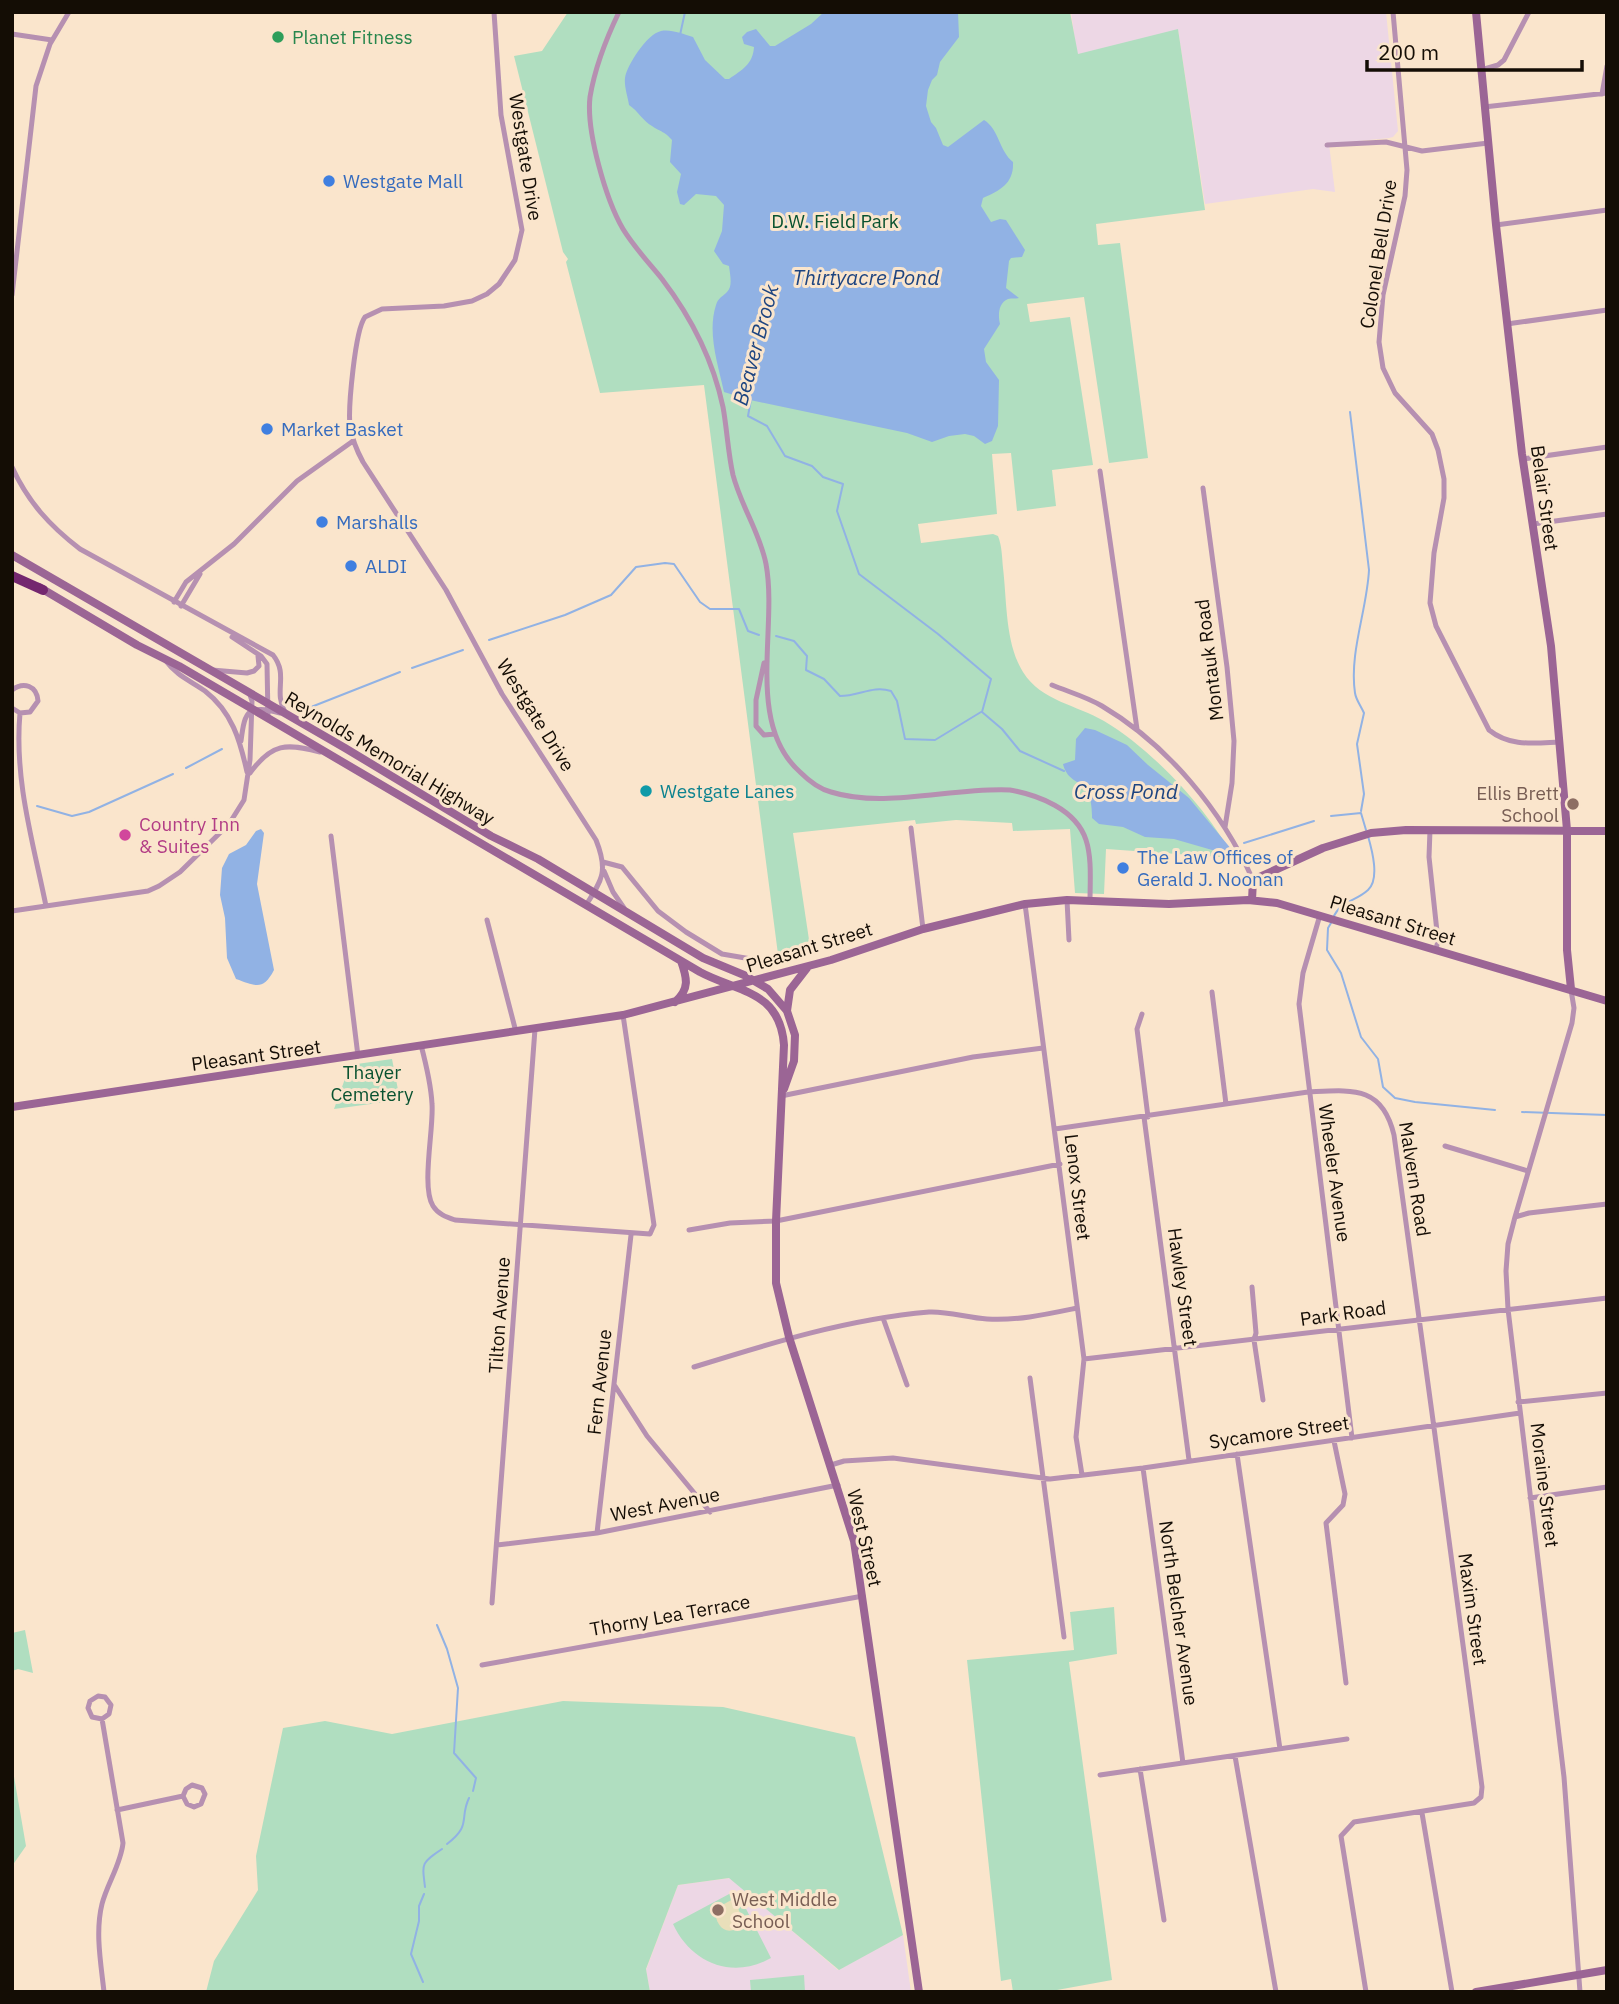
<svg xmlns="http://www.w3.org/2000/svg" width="1619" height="2004" viewBox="0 0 1619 2004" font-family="'IBM Plex Sans',sans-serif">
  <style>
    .education { fill: #edd7e5 }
    .green { fill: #b0dec0 }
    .sand { fill: #e9dfba }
    .water { fill: #91b2e4 }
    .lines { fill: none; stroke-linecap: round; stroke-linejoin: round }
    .stream { stroke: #91b2e4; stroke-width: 2 }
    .street { stroke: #b690b1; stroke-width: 5 }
    .secondary { stroke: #9b6595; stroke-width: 8 }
    .highway { stroke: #74276f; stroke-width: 10 }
    .leisure-dot { fill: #2e9e5b; stroke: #fae5cc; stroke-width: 2.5 }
    .shop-dot { fill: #3f7fe0; stroke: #fae5cc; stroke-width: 2.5 }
    .culture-dot { fill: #0f9aa8; stroke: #fae5cc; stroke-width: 2.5 }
    .education-dot { fill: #8d6e63; stroke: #fae5cc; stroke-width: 2.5 }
    .hotel-dot { fill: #d1479c; stroke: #fae5cc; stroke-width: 2.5 }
    .labels { text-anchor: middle; stroke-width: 6; stroke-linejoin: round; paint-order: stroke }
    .leisure-label { font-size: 19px; fill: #27864d; stroke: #fae5cc; text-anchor: start }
    .street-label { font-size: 19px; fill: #140d05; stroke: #fae5cc }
    .shop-label { font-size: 19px; fill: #366cbe; stroke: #fae5cc; text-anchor: start }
    .park-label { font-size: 19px; fill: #095230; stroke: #fae5cc }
    .culture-label { font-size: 19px; fill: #0d838f; stroke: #fae5cc; text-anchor: start }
    .education-label { font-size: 19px; fill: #785e54; stroke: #fae5cc; text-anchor: end }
    .hotel-label { font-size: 19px; fill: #b23c85; stroke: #fae5cc; text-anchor: start }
    .water-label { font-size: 21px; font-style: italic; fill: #1d4480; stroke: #fae5cc }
  </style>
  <rect width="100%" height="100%" fill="#fae5cc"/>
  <path class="education" d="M1071,12H1386L1398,131L1393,137L1389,138L1329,144L1335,192L1313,189L1205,204L1178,30L1077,55Z
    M730,1878L838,1970L903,1935L911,1992H650L646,1970L678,1885Z"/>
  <path class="green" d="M568,12H1070L1078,54L1178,29L1205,210L1096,224L1098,245L1120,243L1148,458L1109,463L1084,297L1027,304L1030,322L1070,317L1093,465L1052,470L1056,506L1017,511L1011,453L992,454L997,514L918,524L921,543L993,534L998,536C1002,546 1002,557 1003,568C1007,601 1005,643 1023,672C1041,701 1077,705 1104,721C1153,750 1210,811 1235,861L1224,863L1220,857L1106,849L1104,894L1075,893L1070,829L1013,831L1012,823L956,820L916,824L915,820L793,833L811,953L779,962L704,385L600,393L566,262L568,259L563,252L514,56L542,51Z
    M392,1059L400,1100L334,1109L350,1065Z
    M1114,1607L1117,1654L1069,1662L1112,1980L1046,1992H1013L1011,1979L1001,1981L967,1660L1074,1650L1070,1612Z
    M25,1630L33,1673L18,1669L12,1671V1633Z
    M563,1701L723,1707L855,1737L903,1935L839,1970L729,1878L678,1885L646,1969L650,1992H206L214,1961L258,1890L256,1856L283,1728L325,1721L392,1734Z
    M12,1765L26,1846L12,1866Z
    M731,1893L740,1897L771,1958C732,1980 691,1963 673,1924Z
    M804,1975L805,1992H751L750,1980Z"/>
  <path class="sand" d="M735,1898L743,1923C729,1939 715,1928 715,1909Z"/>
  <path class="water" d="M824,12H958L959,37L940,62L937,75L932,80L928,90L926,106L931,122L936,128L943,145L948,147L984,120C999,129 999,151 1013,162C1014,183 1001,190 983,198L981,206L991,222L1000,219L1006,220L1025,250L1022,257L1011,258L1009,261L1006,288L1019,298C1016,299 1012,298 1008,299C998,303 998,316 1000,324L984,349L986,362L999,380L998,426L992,441L985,444L974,436L965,434L949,436L932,442L907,433L750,400L724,392C718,364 707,333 716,305C718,298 722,297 727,292C733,287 730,274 729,266L723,264L714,251L722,231L724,205L716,196L696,194L684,205L680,204L677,192L681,174L670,162L672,140C663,130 662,133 652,126C643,121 638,111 629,105C628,97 624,87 625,78C627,65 647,34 661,31C671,29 683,34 693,37L705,60L725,79H729C742,70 753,64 754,47L744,44L742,37L747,32L756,29L770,46H775L811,24Z
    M1085,728L1095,730L1127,745L1148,765L1189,798L1232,850L1226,854L1174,839L1145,837L1123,827L1099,824L1092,818C1093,775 1069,789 1063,764L1075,760L1076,739Z
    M261,829L264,833L257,884L274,970C263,991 256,986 236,979L227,958L225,918L220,895L222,868L229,854L246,845L256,831Z"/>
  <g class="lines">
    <path class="stream" d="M680,35L685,12
      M751,399L748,416L767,426L785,456L812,466L823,477L843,484L837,511L859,574L938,634L991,679L982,712L1002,729L1020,751L1064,771
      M1350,412L1369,570C1367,610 1349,653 1355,693C1356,700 1361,706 1364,713L1357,744L1364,794L1361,811
      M776,636L794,641L807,656L806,670L824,679L840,696C859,696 873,685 891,691L897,701L905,739L935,740L981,712
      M489,640L565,615L611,595L636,567L665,563L674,564L700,602L710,609H739L748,631L759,635
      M412,668L463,650
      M306,709L400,672
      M186,768L222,749
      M37,806L72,816L89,812L173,774
      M1331,816L1361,813L1366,830
      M1244,843L1314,821
      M1333,918C1341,900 1355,902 1368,890C1380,879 1372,850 1368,836
      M1331,923L1328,928L1327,950L1341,973L1361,1037L1378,1059L1383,1087L1395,1098L1415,1102L1495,1110
      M1522,1112L1607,1115
      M437,1625L447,1649L458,1688L454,1753L476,1778L473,1791
      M447,1844C472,1825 459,1819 469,1798
      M425,1887C422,1863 421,1863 442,1849
      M423,1982L411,1954L419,1921V1906L424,1894"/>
    <path class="street" d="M494,12L501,115L522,230L515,260L499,284L487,294L472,301L444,306L382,309L365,317C355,330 348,408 350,426C352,439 357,451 363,462L446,590L502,694L596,840C608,870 603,879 586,905
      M619,12C606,39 595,67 590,97C586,131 606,200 623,229C634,247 649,263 662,279C691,317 713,360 723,407C727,429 728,453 733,475C741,506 760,533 766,564C778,628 745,723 800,772C809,781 819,789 831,792C885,809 953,787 1010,790C1038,795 1076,809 1086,840C1092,858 1090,882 1090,901
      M1393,12L1407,170L1405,196L1383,295L1379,342L1383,368L1395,393L1432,434L1438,450L1444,479V498L1434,553L1430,603L1436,626L1489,730C1510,747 1534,743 1560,742
      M12,34L52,40
      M1481,70L1498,65L1504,60L1529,12
      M1602,94L1607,66
      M1484,107L1607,93
      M1327,145L1386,142L1422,151L1488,143
      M1496,225L1607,210
      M12,295L36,86L50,44L69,12
      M1507,324L1607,310
      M1523,459L1607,447
      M12,467C28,502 50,526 80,549L273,655C289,675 273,691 285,712
      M1100,471L1137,729
      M1203,488L1227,667L1234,741L1232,783L1225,827
      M1533,524L1607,514
      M174,602L186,582L234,544L297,481L353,441
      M181,606L200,574
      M232,637L261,656L267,664L268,717
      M166,661C177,676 191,681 205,691C232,712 240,740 247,772
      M764,663L756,700V726L764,735L775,734
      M212,670L247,673L254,671L259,666L258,656
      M1052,685C1069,692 1087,697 1102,706C1168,745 1222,811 1253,880
      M12,690C24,681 37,686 38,701L30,712L20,713L12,708
      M20,713C14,779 33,842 46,906
      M241,741C245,709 248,705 280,713
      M250,773C272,743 286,743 320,752
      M911,828L923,929
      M1430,830L1429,857L1438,941L1436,949
      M331,836L358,1056
      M603,862L622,867L658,911L686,932L722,954L757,960
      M604,871L613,892L624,908
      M1067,900L1069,940
      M1025,904L1084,1359L1076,1437L1082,1475
      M12,911L148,891L159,886L180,872L229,824L244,800L250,760L252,701L250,695
      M1320,915L1303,973L1299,1004L1352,1438
      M487,920L516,1032
      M1571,990L1574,1008L1572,1023L1515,1217L1508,1244L1506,1271L1508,1309L1564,1777L1580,1992
      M1212,992L1226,1104
      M1142,1014L1137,1029L1148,1117
      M421,1045C426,1064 431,1084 432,1104C434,1128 421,1187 433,1206C438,1214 446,1217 455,1220L650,1234L654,1225L623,1015
      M781,1096L973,1057L1043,1048
      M1144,1117L1189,1460
      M1055,1129L1308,1092C1352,1090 1382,1085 1394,1135C1425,1352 1452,1570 1482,1787L1481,1797L1474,1803L1354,1822L1341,1836L1366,1992
      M1445,1146L1528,1171
      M1515,1217L1529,1213L1607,1204
      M689,1230L730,1223L776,1221L1060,1164
      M1252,1287L1256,1333L1254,1340L1263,1400
      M883,1318L907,1385
      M1084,1359L1607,1298
      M694,1367C771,1343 848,1319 929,1312C948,1311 968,1318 987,1319C1017,1321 1048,1314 1077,1308
      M1030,1378L1064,1637
      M615,1386L647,1436L710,1512
      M1518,1402L1607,1393
      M1334,1441L1345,1494L1343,1505L1326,1523L1346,1683
      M1237,1454L1280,1749
      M831,1465L844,1461L893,1458L1050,1479L1143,1468L1520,1413
      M1143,1468L1183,1763
      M1530,1498L1607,1487
      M597,1533L631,1235
      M497,1545L597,1533L838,1485
      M492,1603L535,1029
      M482,1665L863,1596
      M102,1719L92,1717L88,1708L90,1701L98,1696L105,1697L111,1705L109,1714L102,1719L123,1843C121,1864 107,1884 102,1904C95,1932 101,1964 104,1992
      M1235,1756L1276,1992
      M1140,1769L1164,1920
      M1100,1775L1347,1739
      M117,1810L183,1796L186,1789L192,1785L202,1788L205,1794L201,1804L194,1807L187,1804L183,1796
      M1422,1813L1452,1992"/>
    <path class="secondary" d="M1476,12L1496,225L1522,454L1551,646L1567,830V950L1571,989
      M12,555L345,748L491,836L538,859L703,958L744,975L768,989L787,1011L795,1035L794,1061L784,1089
      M39,587L137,645L179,666L237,700L700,972C737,992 780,990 784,1045L776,1221V1283L789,1337L854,1541L919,1992
      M1252,900L1253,880L1323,848L1371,833L1406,830L1607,831
      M675,1002C690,989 687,978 681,961
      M787,1011L790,990L807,968
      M12,1107L623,1015L831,960L923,929L1025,904L1067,900L1169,904L1248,900L1277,903L1607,1001
      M1476,1992L1607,1970"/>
    <path class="highway" d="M12,576L43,590"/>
  </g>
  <circle class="leisure-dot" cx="278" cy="37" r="7"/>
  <g class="shop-dot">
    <circle cx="329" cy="181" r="7"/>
    <circle cx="267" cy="429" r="7"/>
    <circle cx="322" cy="522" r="7"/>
    <circle cx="351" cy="566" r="7"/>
    <circle cx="1123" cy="868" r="7"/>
  </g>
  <circle class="culture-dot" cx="646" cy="791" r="7"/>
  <g class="education-dot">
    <circle cx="1573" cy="804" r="7"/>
    <circle cx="718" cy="1910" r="7"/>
  </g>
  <circle class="hotel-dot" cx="125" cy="835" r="7"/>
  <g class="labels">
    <g class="leisure-label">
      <text x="292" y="44">Planet Fitness</text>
    </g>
    <g class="street-label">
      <text transform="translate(526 157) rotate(81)" y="7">Westgate Drive</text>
      <text transform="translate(1378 254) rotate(-81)" y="7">Colonel Bell Drive</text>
      <text transform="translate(1545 498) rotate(82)" y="7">Belair Street</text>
      <text transform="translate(1209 660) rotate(-97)" y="7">Montauk Road</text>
      <text transform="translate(536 715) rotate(58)" y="7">Westgate Drive</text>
      <text transform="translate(390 758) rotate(31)" y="7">Reynolds Memorial Highway</text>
      <text transform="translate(1393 920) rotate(17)" y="7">Pleasant Street</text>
      <text transform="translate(809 947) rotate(-17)" y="7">Pleasant Street</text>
      <text transform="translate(256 1055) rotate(-8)" y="7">Pleasant Street</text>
      <text transform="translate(1335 1173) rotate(82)" y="7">Wheeler Avenue</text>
      <text transform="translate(1415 1179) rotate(81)" y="7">Malvern Road</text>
      <text transform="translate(1078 1187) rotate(83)" y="7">Lenox Street</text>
      <text transform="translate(1183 1287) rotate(82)" y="7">Hawley Street</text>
      <text transform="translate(1343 1313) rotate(-8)" y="7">Park Road</text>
      <text transform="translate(499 1315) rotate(-86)" y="7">Tilton Avenue</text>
      <text transform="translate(599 1382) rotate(-84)" y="7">Fern Avenue</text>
      <text transform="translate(1279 1432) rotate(-8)" y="7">Sycamore Street</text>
      <text transform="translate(1545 1485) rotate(83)" y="7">Moraine Street</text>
      <text transform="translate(665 1504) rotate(-11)" y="7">West Avenue</text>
      <text transform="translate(865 1538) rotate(77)" y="7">West Street</text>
      <text transform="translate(1473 1609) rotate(82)" y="7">Maxim Street</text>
      <text transform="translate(1179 1613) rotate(82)" y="7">North Belcher Avenue</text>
      <text transform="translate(670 1615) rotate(-10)" y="7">Thorny Lea Terrace</text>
    </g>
    <g class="shop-label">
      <text x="343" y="188">Westgate Mall</text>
      <text x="281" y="436">Market Basket</text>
      <text x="336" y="529">Marshalls</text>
      <text x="365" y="573">ALDI</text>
      <text x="1137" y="864">The Law Offices of<tspan x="1137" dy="22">Gerald J. Noonan</tspan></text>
    </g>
    <g class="park-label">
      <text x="835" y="228">D.W. Field Park</text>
      <text x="372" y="1079">Thayer<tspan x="372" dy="22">Cemetery</tspan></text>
    </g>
    <g class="culture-label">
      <text x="660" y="798">Westgate Lanes</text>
    </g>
    <g class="education-label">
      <text x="1559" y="800">Ellis Brett<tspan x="1559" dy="22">School</tspan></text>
      <text x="732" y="1906" text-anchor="start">West Middle<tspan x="732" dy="22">School</tspan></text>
    </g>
    <g class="hotel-label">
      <text x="139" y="831">Country Inn<tspan x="139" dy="22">&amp; Suites</tspan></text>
    </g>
    <g class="water-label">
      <text x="866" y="285">Thirtyacre Pond</text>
      <text transform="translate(756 345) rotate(-75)" y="7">Beaver Brook</text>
      <text x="1126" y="799">Cross Pond</text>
    </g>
  </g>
  <rect width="1619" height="2004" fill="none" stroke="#140d05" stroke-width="28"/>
  <path d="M1367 60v10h215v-10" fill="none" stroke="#140d05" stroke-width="3.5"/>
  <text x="1378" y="60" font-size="21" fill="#140d05" stroke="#fae5cc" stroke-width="5" paint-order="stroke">200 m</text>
</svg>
